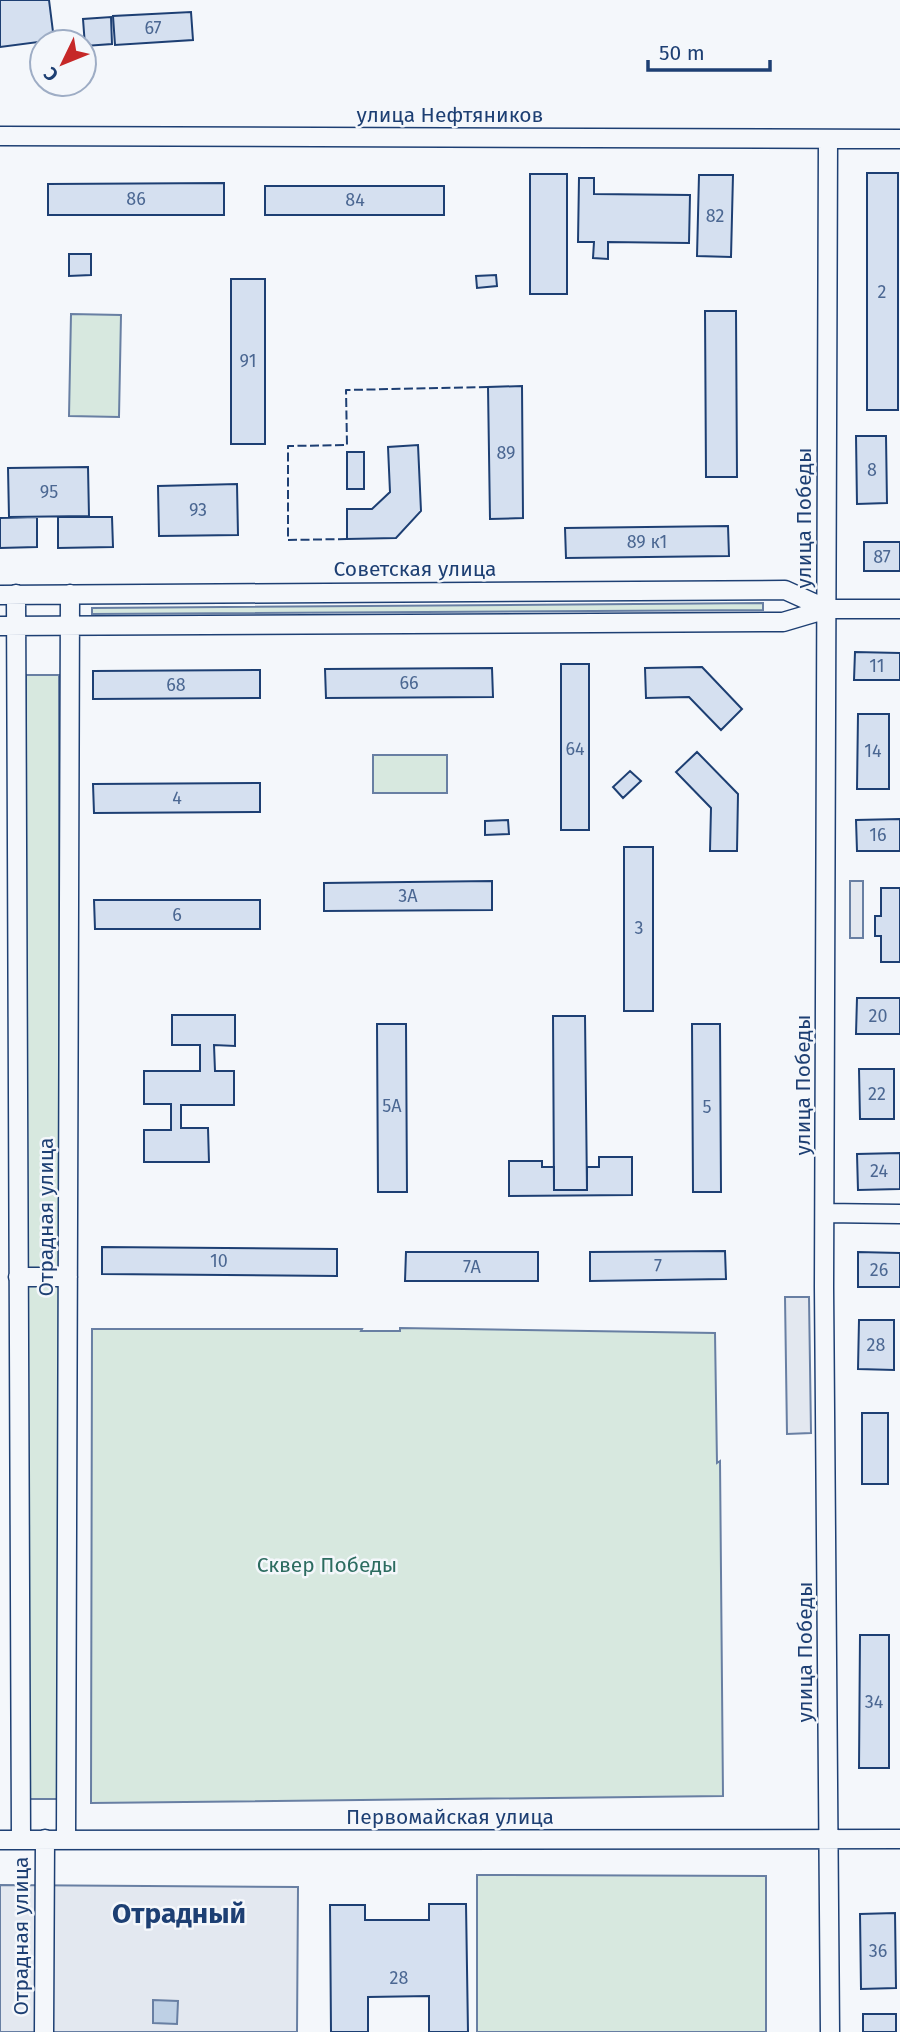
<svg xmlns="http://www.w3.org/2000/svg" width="900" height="2032" viewBox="0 0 900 2032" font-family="'Fira Sans',sans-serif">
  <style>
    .green { fill: #d7e8df; stroke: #687fa3; stroke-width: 2 }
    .parking { fill: #e3e8f0; stroke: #687fa3; stroke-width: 2 }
    .water { fill: #bed0e5; stroke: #687fa3; stroke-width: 2 }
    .building { fill: #d5e0f0; stroke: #1d3f73; stroke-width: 2 }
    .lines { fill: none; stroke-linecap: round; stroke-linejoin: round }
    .minor-casing { stroke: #1d3f73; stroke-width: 21 }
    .minor { stroke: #f4f7fb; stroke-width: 18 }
    .fence { stroke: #1d3f73; stroke-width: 2; stroke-dasharray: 9 3.5; stroke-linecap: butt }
    .labels { text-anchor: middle; stroke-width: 5; stroke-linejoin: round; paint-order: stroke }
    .number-label { font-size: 18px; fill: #4b6792 }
    .street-label { font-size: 21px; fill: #1d3f73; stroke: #f4f7fb }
    .park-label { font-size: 21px; fill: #2c6c60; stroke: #f4f7fb }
    .district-label { font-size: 28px; font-weight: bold; fill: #1d3f73; stroke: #f4f7fb }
  </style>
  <rect width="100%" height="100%" fill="#f4f7fb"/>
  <path class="green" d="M71,314L121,315L119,417L69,416Z
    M763,603V610L92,614V608Z
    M26,675H59L60,1799H27Z
    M373,755H447V793H373Z
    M400,1328L715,1333L717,1463L720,1461L723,1796L91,1803L92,1329H362L361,1331H400Z
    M477,1875L766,1876V2032H477Z"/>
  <path class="parking" d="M850,881H863V938H850Z
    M785,1297H809L811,1433L787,1434Z
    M0,1885L298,1887L297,2032H0Z"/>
  <path class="water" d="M153,2000L178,2001L177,2024L153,2023Z"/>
  <path class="building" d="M0,0H49L54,40L0,47Z
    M191,12L193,40L115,45L113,16Z
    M111,17L112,44L85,46L83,19Z
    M867,173H898V410H867Z
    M530,174H567V294H530Z
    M699,175H733L731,257L697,256Z
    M579,178H594V194L690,195L689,243L608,242V259L593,258L594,242H578Z
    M224,183V215H48V184Z
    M265,186H444V215H265Z
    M69,254H91V275L69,276Z
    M496,275L497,286L477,288L476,276Z
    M231,279H265V444H231Z
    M705,311H736L737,477H706Z
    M522,386L523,518L490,519L488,387Z
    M856,436H886L887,503L857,504Z
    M418,445L421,511L396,538L347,539V509H372L390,492L388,447Z
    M347,452H364V489H347Z
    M88,467L89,516L9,517L8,468Z
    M237,484L238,535L159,536L158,486Z
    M37,517V547L0,548V518Z
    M58,517H112L113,547L58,548Z
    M728,526L729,556L566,558L565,528Z
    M864,542H900V571H864Z
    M855,652L900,653V680H854Z
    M561,664H589V830H561Z
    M702,667L742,709L721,730L689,697L646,698L645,668Z
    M492,668L493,697L326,698L325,669Z
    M260,670V698L93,699V671Z
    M858,714H889V789H857Z
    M697,752L738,794L737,851H710L711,808L676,772Z
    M630,771L641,781L623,798L613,787Z
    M260,783V812L94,813L93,784Z
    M900,819V851H857L856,820Z
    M508,820L509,834L485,835V821Z
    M624,847H653V1011H624Z
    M492,881V910L324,911V883Z
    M881,888H900V962H881V936H875V916H881Z
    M94,900H260V929H95Z
    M857,998H900V1034H856Z
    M172,1015H235V1046L214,1045L215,1071H234V1105H181V1128H208L209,1162H144V1130H171V1104H144V1071H200V1045H172Z
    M553,1016H585L587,1190H554Z
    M377,1024H406L407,1192H378Z
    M692,1024H720L721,1192H693Z
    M859,1069H894V1119H860Z
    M900,1153V1189L858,1190L857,1154Z
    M599,1157H632V1195L509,1196V1161H542V1167H554V1190H587V1167H599Z
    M102,1247L337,1249V1276L102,1274Z
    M725,1251L726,1279L590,1281V1252Z
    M406,1252H538V1281H405Z
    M858,1252L900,1253V1287H858Z
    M859,1320H894V1370L858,1369Z
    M862,1413H888V1484H862Z
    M860,1635H889V1768H859Z
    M429,1904H466L468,2032H429V1996L368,1997V2032H331L330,1905H365V1920H429Z
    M895,1913L896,1988L861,1989L860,1914Z
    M863,2014H896V2032H863Z"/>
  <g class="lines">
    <defs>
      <path id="minor" d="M0,136L900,139
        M828,139L824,1287L830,2032
        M16,594L21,1840
        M0,595L785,590L827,609
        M0,626L783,622L827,609H900
        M825,1213L900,1214
        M18,1277H68
        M0,1840L900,1839
        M66,1840L70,594
        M44,2032L45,1839"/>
    </defs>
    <use href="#minor" class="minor-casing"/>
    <use href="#minor" class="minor"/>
    <path class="fence" d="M347,539L288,540V446L347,445L346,390L488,387"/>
  </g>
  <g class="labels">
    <g class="number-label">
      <text x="153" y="34">67</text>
      <text x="136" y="205">86</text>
      <text x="355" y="206">84</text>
      <text x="715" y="222">82</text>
      <text x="882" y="298">2</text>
      <text x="248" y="367">91</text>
      <text x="506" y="459">89</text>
      <text x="872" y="476">8</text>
      <text x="49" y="498">95</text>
      <text x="198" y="516">93</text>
      <text x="647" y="548">89 к1</text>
      <text x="882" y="563">87</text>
      <text x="877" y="672">11</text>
      <text x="409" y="689">66</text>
      <text x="176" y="691">68</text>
      <text x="575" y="755">64</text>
      <text x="873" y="757">14</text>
      <text x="177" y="804">4</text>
      <text x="878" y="841">16</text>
      <text x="408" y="902">3А</text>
      <text x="177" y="921">6</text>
      <text x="639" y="934">3</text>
      <text x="878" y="1022">20</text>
      <text x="877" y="1100">22</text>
      <text x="392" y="1112">5А</text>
      <text x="707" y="1113">5</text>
      <text x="879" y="1177">24</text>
      <text x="219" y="1267">10</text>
      <text x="658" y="1272">7</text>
      <text x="472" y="1273">7А</text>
      <text x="879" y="1276">26</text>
      <text x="876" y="1351">28</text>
      <text x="874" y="1708">34</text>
      <text x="878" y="1957">36</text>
      <text x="399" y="1984">28</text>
    </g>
    <g class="street-label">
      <text x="450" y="122">улица Нефтяников</text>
      <text transform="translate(804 518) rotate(-90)" y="7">улица Победы</text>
      <text x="415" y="576">Советская улица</text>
      <text transform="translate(803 1085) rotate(-90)" y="7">улица Победы</text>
      <text transform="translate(46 1217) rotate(-90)" y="7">Отрадная улица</text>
      <text transform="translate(805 1652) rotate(-90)" y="7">улица Победы</text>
      <text x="450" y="1824">Первомайская улица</text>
      <text transform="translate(21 1936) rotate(-90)" y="7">Отрадная улица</text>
    </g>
    <g class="park-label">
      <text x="327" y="1572">Сквер Победы</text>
    </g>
    <g class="district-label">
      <text x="179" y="1923">Отрадный</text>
    </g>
  </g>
  <g transform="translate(63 63) rotate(227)"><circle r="33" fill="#f4f7fb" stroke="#9eadc5" stroke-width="2"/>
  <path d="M0-5L12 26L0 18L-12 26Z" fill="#c62828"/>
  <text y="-10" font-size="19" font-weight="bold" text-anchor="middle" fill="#1d3f73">С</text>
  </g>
  <path d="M648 60v10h122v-10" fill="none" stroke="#1d3f73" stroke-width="3.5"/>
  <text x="659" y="60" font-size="21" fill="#1d3f73" stroke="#f4f7fb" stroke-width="5" paint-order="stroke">50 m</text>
</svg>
